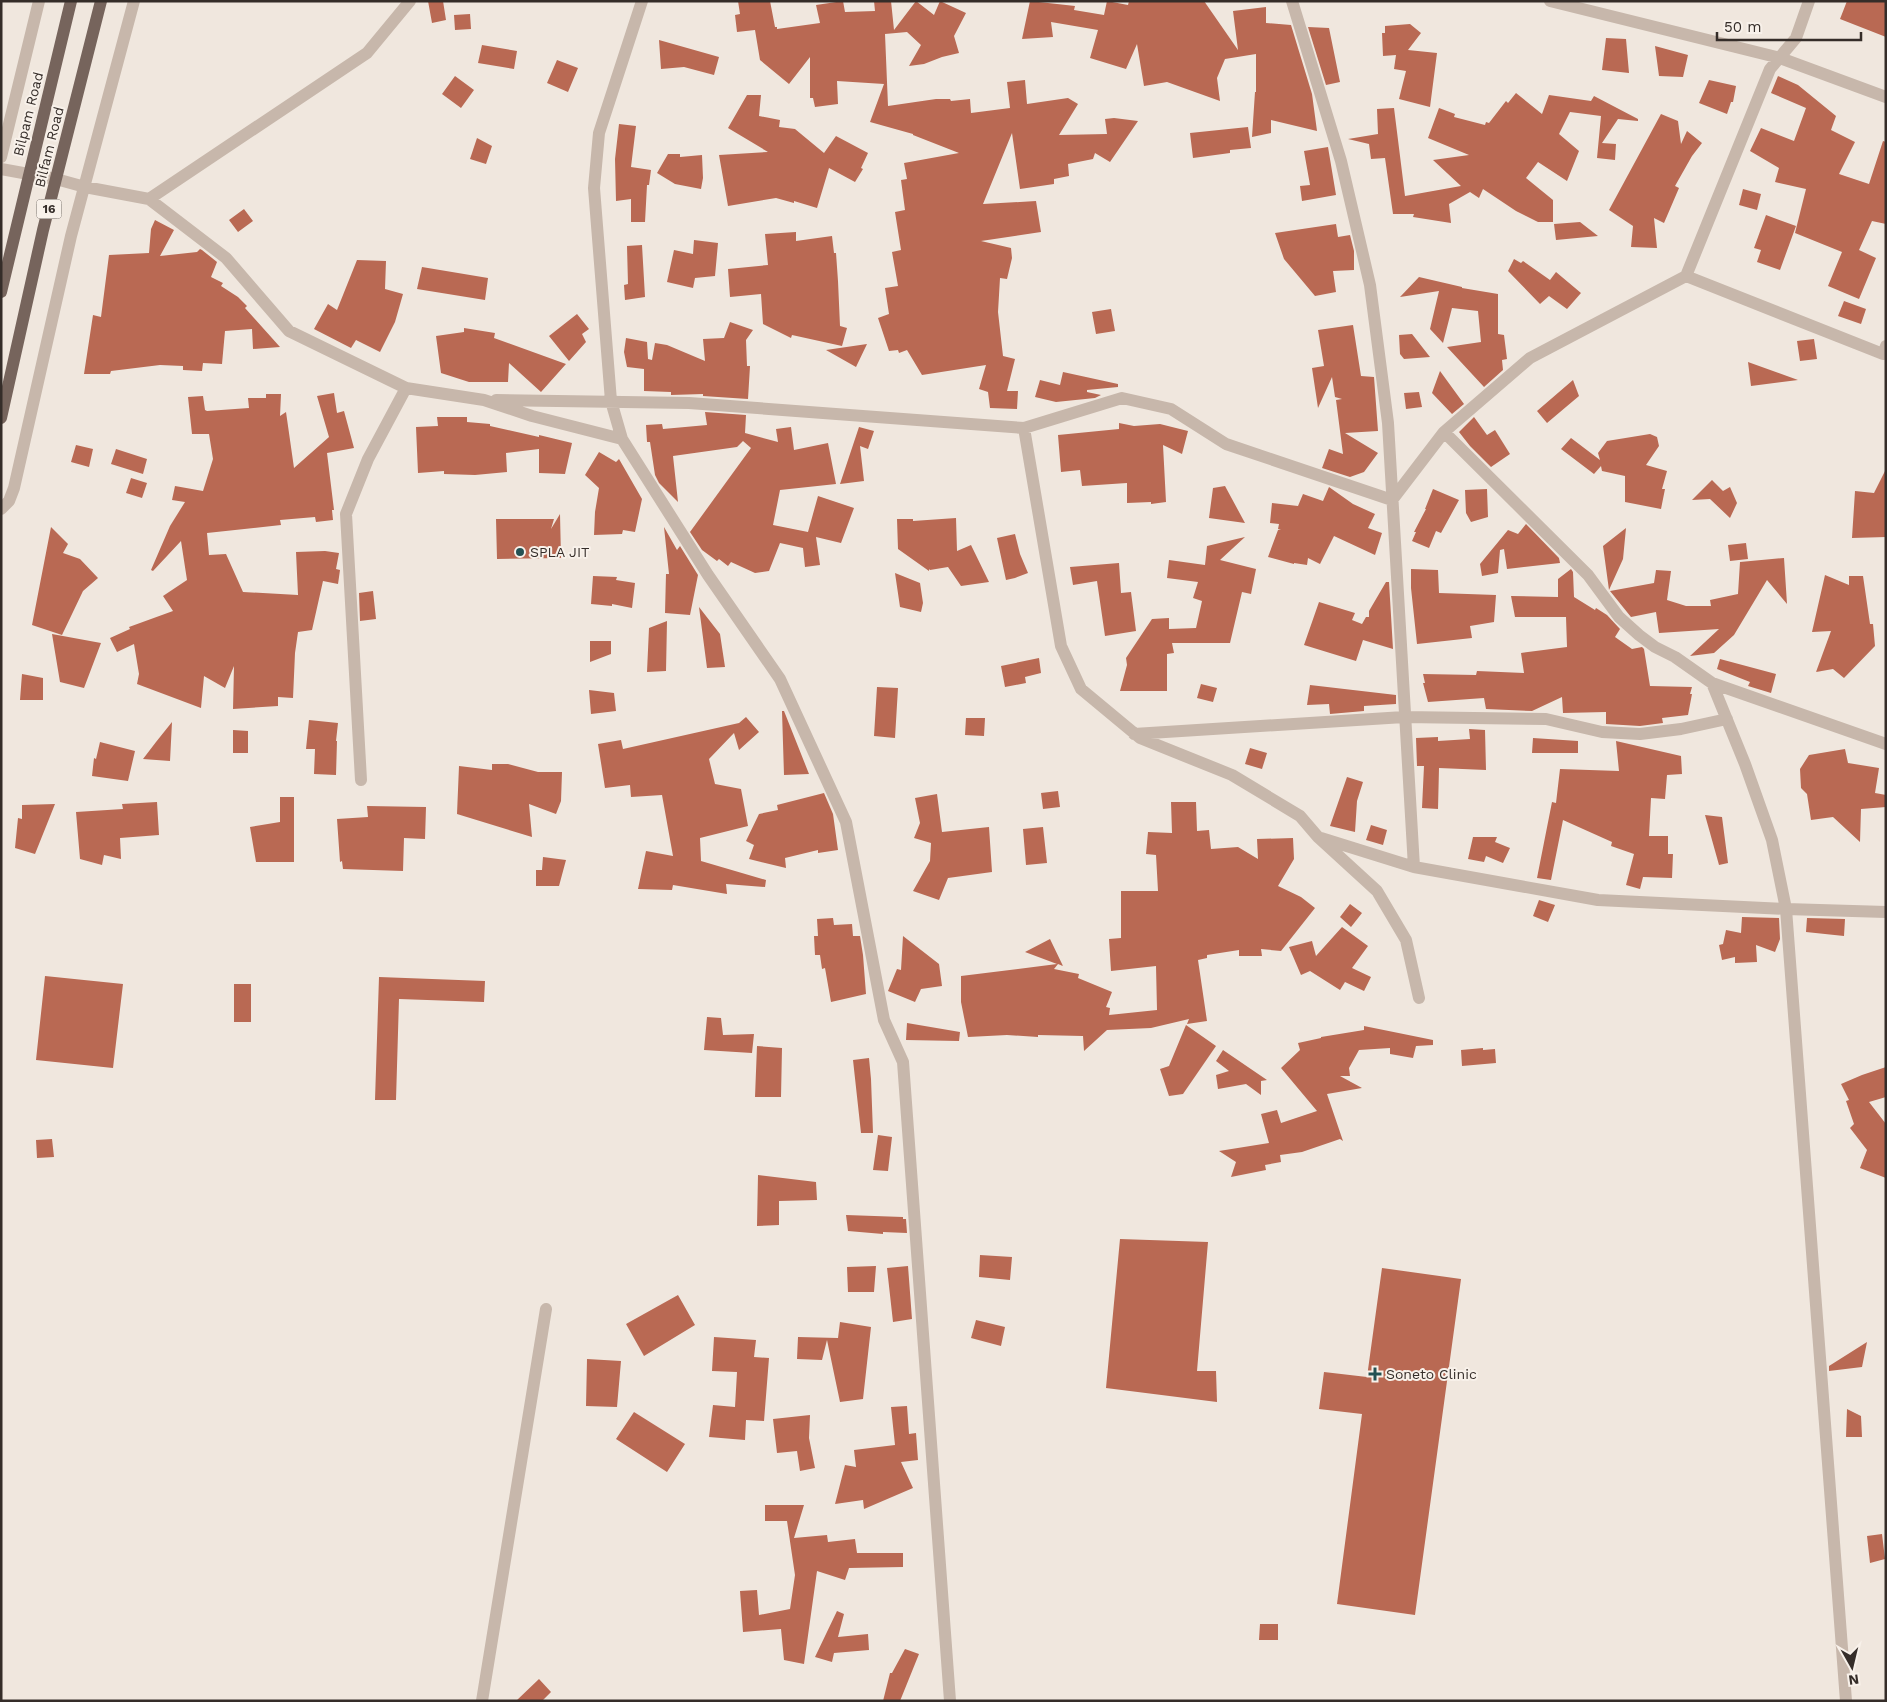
<svg xmlns="http://www.w3.org/2000/svg" width="1887" height="1702" viewBox="0 0 1887 1702" font-family="'Work Sans',sans-serif">
  <style>
    .building { fill: #b96953 }
    .lines { fill: none; stroke-linecap: round; stroke-linejoin: round }
    .minor { stroke: #c7b7ab; stroke-width: 12 }
    .primary { stroke: #76645c; stroke-width: 12 }
    .poi-dot { fill: #235153; stroke: #f8f1ea; stroke-width: 2 }
    .labels { text-anchor: middle; stroke-width: 4; stroke-linejoin: round; paint-order: stroke }
    .shield { fill: #f8f1ea; stroke: #706863; stroke-width: 1 }
    .shield-label { font-size: 12px; font-weight: bold; fill: #352d29 }
    .street-label { font-size: 14px; fill: #352d29; stroke: #f8f1ea }
    .poi-label { font-size: 14px; fill: #352d29; stroke: #f8f1ea; text-anchor: start }
  </style>
  <rect width="100%" height="100%" fill="#f0e7de"/>
  <path class="building" d="M428,1H443L446,20L432,23Z
    M738,1H770L775,27H777V29L820,23L816,5L843,1L845,12L875,11L874,1H891L894,30L916,1L934,15L940,1L966,13L954,36L959,53L942,57L924,64L909,66L921,45L907,32L885,34L888,106L936,99H950L951,101L970,99L971,113L1010,108L1007,82L1025,80L1027,104L1068,98L1078,104L1059,135L1107,134L1105,119L1114,118L1138,121L1110,162L1095,153L1093,159L1068,164L1069,176L1054,179V184L1020,189L1012,133L983,204L1036,201L1041,232L981,241L1011,248L1012,258L1007,279L1000,278L998,312L1003,356L1015,359L1007,391H1018L1017,409L990,408L988,392L979,389L986,365L922,375L907,350L899,353L898,350L889,351L878,318L889,314L885,288L898,286L892,252L901,250L895,212L905,210L901,180L907,179L904,163L959,153L913,135V134L870,122L884,84L837,81L838,104L815,107L813,98H810V57L789,84L760,60L755,30L737,32L735,15L740,14Z
    M1030,1L1075,6L1074,10L1104,15L1107,1L1128,5L1129,1H1204L1238,50L1233,11L1266,7V23L1291,25L1312,94L1317,131L1271,120V133L1252,137L1255,92H1256V54L1225,59L1217,78L1220,101L1167,82L1144,86L1137,44L1126,69L1090,58L1098,30L1051,22L1053,37L1022,39Z
    M1847,1H1886V37L1840,19Z
    M470,14L471,29L455,30L454,15Z
    M1410,24L1421,33L1408,50L1437,53L1430,107L1399,99L1406,71L1394,69L1396,55L1383,56L1382,33H1385V26Z
    M1308,27L1329,28L1340,82L1326,85Z
    M1606,38L1626,39L1629,73L1602,70Z
    M659,40L719,57L714,75L684,67L661,69Z
    M482,45L517,51L514,69L478,63Z
    M1655,46L1688,55L1683,77L1659,76Z
    M557,60L578,68L568,92L547,83Z
    M455,76L474,90L461,108L442,94Z
    M1778,76L1798,85L1836,116L1831,130L1855,142L1839,174L1869,184L1883,141L1886,142V224L1872,221L1859,250L1876,258L1859,299L1828,286L1842,252L1795,233L1806,189L1775,182L1779,168L1750,151L1761,128L1794,141L1806,108L1771,93Z
    M1709,80L1736,86L1733,102H1731L1727,114L1699,103Z
    M1516,93L1542,114L1549,95L1591,101L1594,96L1638,119V121L1618,119L1602,143L1616,144L1615,160L1597,158L1601,116L1570,112L1559,134L1579,151L1567,181L1538,162L1526,178L1553,200V222H1538L1516,211L1483,189L1479,198L1470,192L1449,204L1451,223L1413,217L1414,214H1393L1385,158L1371,159L1369,144L1348,139L1378,134L1377,109L1394,108L1405,196L1461,186L1433,160L1469,155L1428,138L1439,108L1455,114L1454,117L1485,125L1486,122L1489,123L1506,101L1508,103Z
    M747,95H761L759,116L780,120L779,127L795,129L824,153L836,136L868,153L861,168L863,169L855,182L829,168L817,208L794,201V203L776,198L728,206L719,155L768,152L728,128Z
    M1661,114L1678,121L1681,144L1687,131L1702,143L1692,156L1675,186L1679,188L1664,223L1654,218L1657,248L1631,247L1633,226L1609,210Z
    M619,124L636,126L631,167L651,170L649,185H647L645,222H631V199L616,201L615,159Z
    M1248,127L1251,148L1230,150V153L1193,158L1190,133Z
    M477,138L492,146L486,164L470,159Z
    M1328,147L1336,195L1302,201L1300,186L1310,185L1304,151Z
    M668,154H680V157L702,155L703,178L701,189L675,184L657,173Z
    M1743,189L1761,194L1757,210L1739,205Z
    M244,209L253,221L238,232L229,220Z
    M1766,215L1796,226L1780,270L1757,262L1761,250L1754,248Z
    M155,220L174,230L160,256L197,252L200,249L202,250L217,262L211,277L223,283L221,286L238,297L247,306L245,308L280,347L253,349L252,329L225,331L222,364L203,363L202,371L183,370V366L160,365L111,371L110,374H84L93,315L101,317L109,255L149,253L151,229Z
    M1580,222L1598,236L1556,240L1554,224Z
    M1336,224L1338,237L1350,235L1354,251V270L1333,271L1336,292L1315,296L1284,259L1275,233Z
    M796,232V241L832,236L834,253H836L838,281L840,326L847,328L842,346L792,335L791,338L763,324L761,294L730,297L728,269L768,265L765,234Z
    M694,240L718,243L715,276L695,278L693,288L667,282L674,250L693,254Z
    M642,245L645,297L625,300L624,285L628,284L627,246Z
    M1514,259L1521,263L1523,261L1550,280L1556,272L1581,293L1567,309L1549,296L1540,304L1508,271Z
    M357,260L386,261L385,289L403,294L395,322L380,352L356,340L351,348L314,329L328,304L337,310Z
    M422,267L488,278L485,300L417,289Z
    M1419,277L1462,287V288L1498,294V334L1504,335L1507,359L1502,360L1503,370L1484,387L1447,347L1481,342L1478,311L1452,308L1443,343L1430,329L1439,291L1400,297Z
    M1844,301L1866,309L1861,324L1838,316Z
    M1111,309L1115,331L1096,334L1092,312Z
    M577,314L589,329L582,334L586,342L569,361L549,336Z
    M730,322L753,330L746,340L747,366H750L748,399L703,396V394L671,395V392L644,391V369L627,367L624,352L626,338L647,342L648,359L652,360L655,343L667,345L705,361L703,339L724,338Z
    M1353,325L1361,376L1374,377L1378,431L1345,433L1378,453L1364,472L1350,477L1322,468L1329,449L1343,454L1336,400L1342,399L1335,397L1332,377L1318,408L1312,368L1324,366L1318,330Z
    M464,328L495,333L494,338L566,364L541,392L509,363L508,382H469L441,373L436,336L464,332Z
    M1412,334L1430,357L1404,359L1400,354L1399,335Z
    M1814,339L1817,359L1800,361L1797,341Z
    M867,344L856,367L826,350Z
    M1748,362L1798,380L1751,386Z
    M1440,371L1464,404L1452,414L1432,393Z
    M1063,372L1118,384V387L1087,390V392L1101,395L1095,398L1056,402L1035,397L1040,380L1060,385Z
    M1573,380L1579,396L1547,423L1537,411Z
    M1419,392L1422,407L1406,409L1404,393Z
    M334,393L337,413L344,411L354,448L327,453L334,510H332L333,520L316,522L315,517L280,520L281,525L207,533L209,555L226,554L243,592L298,595L296,552L325,551L339,553L336,569L340,570L338,584L323,581L312,630L298,632L295,653L293,698L278,697V706L233,709L234,666L225,688L204,676L201,708L137,684L139,674L134,644L117,652L110,638L130,629L129,627L173,611L163,596L187,580L181,541L153,571L151,570L170,526L185,502L172,500L175,486L203,491L213,459L209,434H192L188,397L203,396L205,410L207,411L249,408L248,398H266V394H281L280,416L286,412L294,468L329,437L317,396Z
    M705,412L746,415L745,433L778,442L776,429L791,427L794,450L828,443L836,484L780,490L773,525L808,532L818,496L854,508L841,543L816,537L820,565L805,567L803,548L780,543L769,571L755,573L731,562L728,566L719,559L717,561L702,550L690,532L751,448L743,441L737,447L673,456L678,502L659,483L655,475L650,442H647L646,425L662,424L663,429L707,425Z
    M437,417H467V422L490,424V426L539,437V435L572,443L565,474L539,473V449L506,453L507,472L475,475L444,474V471L418,473L416,427L438,426Z
    M1474,417L1487,435L1495,430L1510,454L1491,467L1470,446L1459,432Z
    M1119,423L1134,426L1160,424L1188,431L1182,454L1163,445L1166,502L1151,504V502L1127,503V483L1082,486L1080,470L1061,472L1058,435L1119,429Z
    M859,427L874,431L868,449L860,446L864,481L840,484Z
    M1650,434L1657,437L1659,446L1646,465L1667,471L1662,489H1665L1661,509L1625,502V476L1602,471L1601,466L1594,474L1561,449L1571,438L1600,460L1598,453L1607,441Z
    M76,445L93,449L89,467L71,462Z
    M116,449L147,459L143,474L111,464Z
    M599,452L616,462L619,459L642,499L635,532L623,530L622,534L594,535L595,512L599,488L585,475Z
    M1886,469V537L1852,538L1855,491L1874,493Z
    M131,478L147,483L142,498L126,493Z
    M1712,480L1723,491L1730,487L1737,503L1730,518L1710,499L1692,500Z
    M1225,486L1245,523L1209,518L1213,488Z
    M1329,487L1353,504L1375,514L1368,528L1382,533L1375,555L1334,536L1320,564L1308,558L1307,565L1294,563V564L1268,557L1278,530L1281,529H1278L1279,524L1270,523L1272,503L1298,506L1303,494L1323,501Z
    M1433,489L1459,500L1441,533L1436,531L1429,548L1412,541L1416,532H1414L1426,509H1425Z
    M1487,489L1488,517L1471,522L1466,513L1465,490Z
    M560,514L561,558L497,559L496,519H554L551,529Z
    M956,518L957,551L971,545L989,582L961,586L948,567L930,570L929,569V571L898,549L897,519H913V521Z
    M1526,524L1559,558L1560,563L1507,569L1504,549L1500,550L1498,573L1482,576L1480,564L1508,530L1518,534Z
    M51,527L68,544L63,553L80,559L98,578L83,591L62,635L32,625Z
    M664,527L677,550L680,546L698,575L690,615L665,613L666,574H669Z
    M1626,528L1623,559L1609,590L1603,546Z
    M1015,534L1020,554L1028,573L1015,578L1006,580L997,538Z
    M1245,537L1220,560L1256,569L1251,594L1242,592L1230,643H1172L1174,653L1167,654V691H1120L1127,665L1126,658L1152,619L1169,618V629L1196,628L1202,601L1193,598L1198,582L1167,578L1169,560L1205,565L1207,546Z
    M1746,543L1748,559L1730,561L1728,545Z
    M1784,558L1787,604L1767,580L1734,635L1714,653L1690,656L1719,629L1659,633L1656,612L1631,617L1610,591L1654,583L1656,570L1671,571L1667,600L1686,606H1711L1710,600L1738,594L1740,562Z
    M1119,563L1121,593L1131,592L1136,631L1105,636L1097,581L1073,585L1070,567Z
    M1411,569L1438,570L1439,593L1496,595L1494,622L1470,626L1472,638L1417,644L1411,588Z
    M1571,569L1573,572L1574,597L1595,610L1596,608L1607,615L1620,629L1615,637L1632,649L1642,647L1644,649L1650,686L1692,687L1690,694H1692L1688,715L1662,718L1663,723L1640,726L1606,724V712L1563,713L1562,697L1532,711L1486,709L1484,698L1428,702L1423,683H1425L1423,674L1476,675L1477,671L1524,673L1521,653L1567,647L1566,617H1515L1511,596L1558,597V579Z
    M895,573L920,583L923,603L921,612L900,607Z
    M1825,575L1849,585V576H1863L1870,624H1873L1875,646L1844,678L1833,669L1816,672L1831,631L1812,632Z
    M593,576L617,577L616,580L635,583L632,608L612,604V606L591,604Z
    M1386,582H1389L1393,649L1363,640L1356,661L1304,645L1319,602L1355,613L1352,620L1362,624L1366,617H1369V611Z
    M373,591L376,619L360,621L359,593Z
    M699,607L720,634L725,667L707,668Z
    M667,621L666,671L647,672L649,628Z
    M52,634L101,643L84,688L60,682Z
    M590,641H611V654L590,662Z
    M1039,658L1041,673L1025,677L1026,683L1005,687L1001,666Z
    M1720,659L1776,674L1771,693L1748,686L1750,682L1717,669Z
    M22,674L43,678V700H20Z
    M1201,684L1217,688L1213,702L1197,698Z
    M1310,685L1396,695V704L1364,706V711L1330,714L1329,704L1307,705Z
    M877,687L898,688L895,738L874,736Z
    M589,690L614,693L616,711L591,714Z
    M782,711H784L809,774L784,775Z
    M746,717L759,732L739,750L734,733L709,759L715,784L741,789L748,826L700,838L701,861L766,880L765,887L726,884L727,894L673,885L672,890L638,889L646,851L673,856L662,795L631,797L630,785L605,788L598,744L621,740L623,749L739,723Z
    M966,718H985L984,736L965,735Z
    M309,720L338,723L336,741H337L336,775L314,774L315,749H306Z
    M172,722L170,761L143,759L156,742Z
    M1469,729L1485,730L1486,770L1439,768L1438,809L1422,808L1424,766H1417L1416,738L1438,737V741L1470,739Z
    M233,730L248,731V753H233Z
    M1533,738L1578,741V753H1532Z
    M1616,741L1681,756L1682,774L1667,775L1665,799L1651,798L1649,836H1668V854H1673L1672,878L1643,877L1640,889L1626,885L1634,854L1611,846L1612,842L1563,820L1551,880L1537,878L1552,802L1556,803L1560,769L1619,771Z
    M100,742L135,751L128,781L92,776L94,758L96,759Z
    M1250,748L1267,753L1262,769L1245,764Z
    M1845,749L1848,763L1879,768L1875,793L1886,795V807L1861,809L1860,842L1833,817L1811,820L1807,794L1801,788L1800,769L1809,755Z
    M492,764H508L538,772H562L561,801L556,814L529,804L532,837L457,814L459,766L492,770Z
    M1347,777L1363,782L1357,801L1355,832L1330,826Z
    M1058,791L1060,807L1043,809L1041,793Z
    M824,793L833,814L838,850L818,853V850L785,858L786,868L749,859L754,845L746,841L759,814L778,810L777,805Z
    M937,794L942,832L989,827L992,872L948,878L939,900L913,891L930,861L931,843L914,838L920,823L915,798Z
    M280,797H294V862H256L250,827L280,822Z
    M157,802L159,835L120,838L121,859L104,855L102,865L80,859L76,812L123,809L122,804Z
    M1171,802H1196L1197,831L1209,830L1211,849L1238,847L1258,859L1257,839L1293,838L1294,859L1278,886L1301,897L1315,908L1281,951L1261,949L1262,956H1239V950L1207,955V958L1198,960L1207,1021L1187,1024L1189,1019L1151,1028L1107,1030L1084,1051L1083,1036L1038,1035V1037L1007,1035L968,1037L961,1002V976L1057,964L1025,952L1050,939L1063,966L1058,964L1054,969L1079,974L1078,978L1112,992L1106,1007L1110,1008L1109,1015L1157,1010L1156,966L1111,971L1109,939L1121,938V891H1158L1156,855L1146,854L1148,832L1172,833Z
    M55,804L35,854L15,848L18,818L22,819V805Z
    M367,806L426,807L425,839L404,838L403,871L343,869L342,861L340,862L337,819L368,817Z
    M1705,815L1722,817L1728,863L1719,865Z
    M1371,825L1387,830L1383,845L1366,840Z
    M1043,827L1047,863L1026,865L1023,829Z
    M1473,837H1497L1495,842L1510,848L1503,863L1486,856L1484,862L1468,859Z
    M543,857L566,860L559,886H536V870H542Z
    M1539,900L1555,905L1548,922L1533,916Z
    M1350,904L1362,913L1351,927L1340,917Z
    M1742,917L1779,918L1780,939L1775,952L1756,945L1757,962L1735,963V957L1722,960L1719,945L1723,944L1726,930L1741,933Z
    M833,918L834,925L852,924L853,936H860L863,955L866,994L831,1002L825,968L822,969L820,955H815L814,936H818L817,919Z
    M1807,918L1845,919L1844,936L1806,932Z
    M1342,927L1368,946L1352,968L1371,977L1364,991L1345,982L1340,990L1310,971L1301,975L1289,947L1312,941L1316,956Z
    M903,936L939,964L942,986L921,989L915,1002L888,991L897,969L901,970Z
    M45,976L123,984L113,1068L36,1060Z
    M379,977L485,981L484,1002L399,999L396,1100H375Z
    M234,984H251V1022H234Z
    M707,1017L721,1018L723,1035L754,1034L752,1053L704,1050Z
    M907,1023L960,1032L959,1041L906,1040Z
    M1186,1025L1216,1046L1183,1094L1169,1096L1160,1069L1169,1066Z
    M1364,1026L1433,1040V1045L1416,1046L1413,1058L1390,1054V1048L1359,1050L1349,1068L1350,1076H1340L1362,1088L1327,1094L1343,1141L1340,1139L1302,1152L1280,1155L1281,1162L1265,1165L1266,1170L1231,1177L1236,1162L1219,1151L1269,1143L1261,1114L1277,1110L1281,1123L1317,1111L1281,1068L1300,1050L1298,1043L1321,1038V1037L1364,1030Z
    M757,1046L782,1048L781,1097H755Z
    M1483,1048V1050L1495,1049L1496,1063L1462,1066L1461,1050Z
    M1223,1050L1267,1080L1261,1081V1095L1246,1084L1218,1089L1216,1075L1229,1071L1216,1061Z
    M869,1058L871,1079L873,1133H861L853,1060Z
    M1886,1067V1097L1869,1102L1886,1124V1178L1860,1168L1867,1150L1850,1128L1854,1124L1846,1101L1849,1100L1841,1084L1862,1075Z
    M878,1135L892,1137L888,1171L873,1170Z
    M52,1139L54,1157L37,1158L36,1140Z
    M758,1175L816,1182L817,1200L779,1201V1225L757,1226Z
    M846,1215L903,1217V1219H906L907,1233L883,1232V1234L848,1231Z
    M1120,1239L1208,1242L1197,1371H1216L1217,1402L1106,1388Z
    M980,1255L1012,1257L1010,1280L979,1277Z
    M876,1266L874,1292H848L847,1267Z
    M908,1266L912,1319L893,1322L887,1268Z
    M1382,1268L1461,1279L1415,1615L1337,1604L1362,1414L1319,1409L1324,1372L1367,1377Z
    M678,1295L695,1325L644,1356L626,1324Z
    M976,1320L1005,1327L1001,1346L971,1338Z
    M840,1322L871,1327L863,1399L840,1402L827,1340L822,1360L797,1359L798,1337L838,1338Z
    M714,1337L756,1340L754,1357L769,1358L764,1421L746,1420L745,1440L709,1437L713,1405L735,1407L737,1372L712,1371Z
    M1867,1342L1862,1367L1829,1371V1366Z
    M587,1359L621,1361L617,1407L586,1406Z
    M907,1406L909,1434L916,1433L918,1460L901,1462L913,1488L864,1509L863,1500L835,1504L845,1465L856,1467L854,1450L895,1445L891,1407Z
    M1847,1409L1861,1416L1862,1437H1846Z
    M634,1412L685,1444L667,1472L616,1439Z
    M810,1415L809,1438L815,1468L800,1471L797,1451L777,1453L773,1419Z
    M765,1505H804L794,1538L827,1535L828,1542L855,1539L857,1553H903V1567L849,1568L845,1580L817,1571L804,1664L784,1660L781,1629L743,1632L740,1591L757,1590L759,1615L790,1609L795,1575L787,1521H765Z
    M1882,1534L1885,1559L1870,1563L1867,1536Z
    M837,1611L844,1614L838,1637L868,1634L869,1650L834,1653L832,1662L815,1657Z
    M1260,1624H1278V1640H1259Z
    M905,1649L919,1654L900,1701H883L890,1673H892Z
    M539,1679L551,1692L542,1701H516Z"/>
  <g class="lines">
    <path class="minor" d="M1292,1L1341,161L1370,285L1388,423L1414,867
      M1550,1L1780,58L1886,97
      M1,157L39,1
      M1,169L56,179L85,187L149,199L226,258L289,331L406,388L484,400L532,416L622,439L708,575L780,679L846,822L884,1020L903,1062L950,1701
      M149,199L367,53L410,1
      M1686,276L1883,354L1886,346
      M496,400L689,403L1024,428L1061,646L1081,689L1140,738L1232,775L1300,816L1318,837L1377,891L1406,940L1419,998
      M1024,428L1122,398L1171,409L1226,444L1392,500L1444,432L1530,358L1686,276L1770,69L1796,38L1809,1
      M1444,432L1588,575L1619,617L1639,635L1655,647L1675,657L1712,683
      M622,439L611,401L594,188L599,133L642,1
      M1,509L9,501L14,488L71,236L134,1
      M1134,734L1404,717L1546,719L1602,732L1640,734L1681,729L1727,719
      M361,780L346,514L368,459L406,388
      M1321,838L1414,867L1598,900L1786,909L1772,840L1745,764L1712,683L1886,744
      M482,1701L546,1309
      M1846,1701L1786,909L1886,912"/>
    <path class="primary" d="M1,292L71,1
      M1,418L43,230L101,1"/>
  </g>
  <g class="poi-dot">
    <circle cx="520" cy="552" r="5"/>
    <path d="M1372.5 1366.5h5v5h5v5h-5v5h-5v-5h-5v-5h5z"/>
  </g>
  <g class="labels">
    <rect class="shield" x="36.5" y="199.5" width="25" height="19" rx="4"/>
    <g class="shield-label">
      <text x="49" y="213">16</text>
    </g>
    <g class="street-label">
      <text transform="translate(28 114) rotate(-76)" y="5">Bilpam Road</text>
      <text transform="translate(49 147) rotate(-76)" y="5">Bilfam Road</text>
    </g>
    <g class="poi-label">
      <text x="530" y="557">SPLA JIT</text>
      <text x="1386" y="1379">Soneto Clinic</text>
    </g>
  </g>
  <rect width="1887" height="1702" fill="none" stroke="#352d29" stroke-width="5"/>
  <g transform="translate(1852 1667) rotate(172)" stroke="#f8f1ea" stroke-width="4" paint-order="stroke">
  <path d="M0-4L9 19L0 12L-9 19Z" fill="#352d29"/>
  <text y="-8" font-size="14" font-weight="bold" text-anchor="middle" fill="#352d29">N</text>
  </g>
  <path d="M1717 32v8h144v-8" fill="none" stroke="#352d29" stroke-width="2.5"/>
  <text x="1724" y="32" font-size="15" fill="#352d29" stroke="#f8f1ea" stroke-width="4" paint-order="stroke">50 m</text>
</svg>
